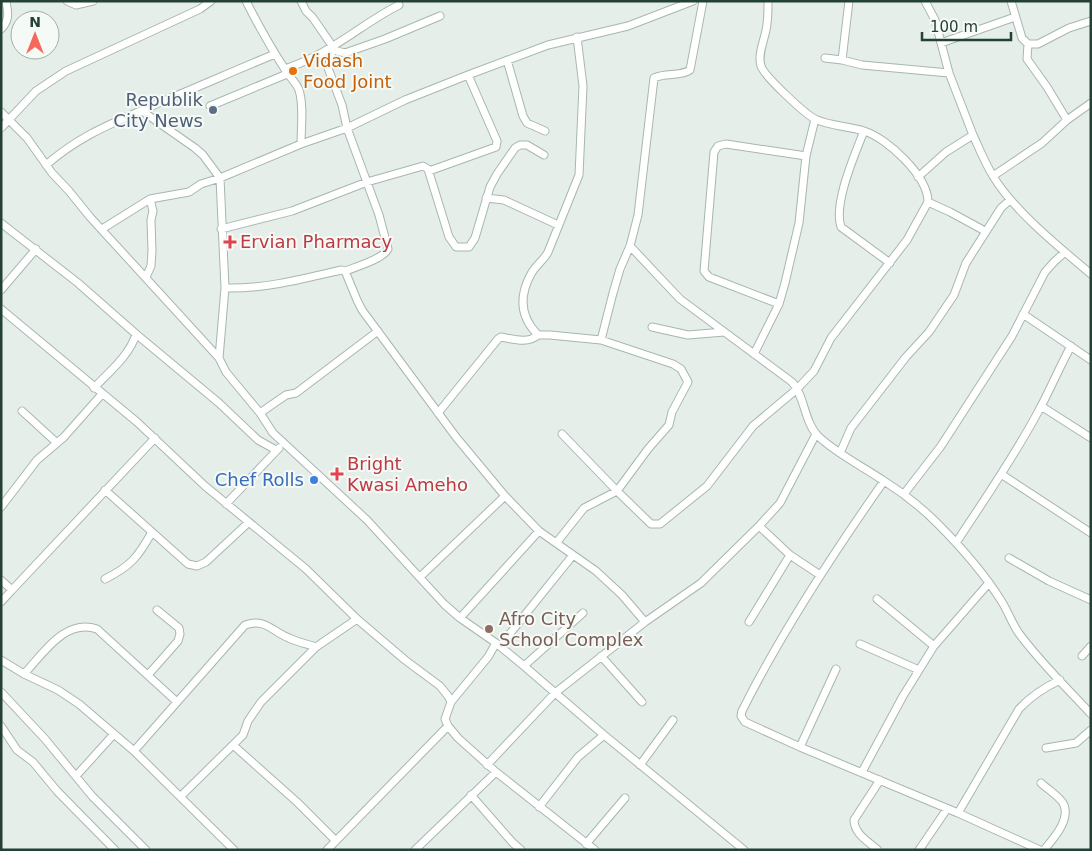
<svg xmlns="http://www.w3.org/2000/svg" width="1092" height="851" viewBox="0 0 1092 851" font-family="'DejaVu Sans',sans-serif">
  <style>
    .lines { fill: none; stroke-linecap: round; stroke-linejoin: round }
    .minor-casing { stroke: #a7b7af; stroke-width: 9 }
    .minor { stroke: #fff; stroke-width: 7 }
    .food-dot { fill: #e8710a; stroke: #f6faf7; stroke-width: 2 }
    .service-dot { fill: #5c6f8a; stroke: #f6faf7; stroke-width: 2 }
    .health-dot { fill: #e0444e; stroke: #f6faf7; stroke-width: 2 }
    .shop-dot { fill: #3f7fe0; stroke: #f6faf7; stroke-width: 2 }
    .education-dot { fill: #8d6e63; stroke: #f6faf7; stroke-width: 2 }
    .labels { text-anchor: middle; stroke-width: 4; stroke-linejoin: round; paint-order: stroke }
    .food-label { font-size: 18px; fill: #c56008; stroke: #f6faf7; text-anchor: start }
    .service-label { font-size: 18px; fill: #4e5e75; stroke: #f6faf7; text-anchor: end }
    .health-label { font-size: 18px; fill: #be3a42; stroke: #f6faf7; text-anchor: start }
    .shop-label { font-size: 18px; fill: #366cbe; stroke: #f6faf7; text-anchor: end }
    .education-label { font-size: 18px; fill: #785e54; stroke: #f6faf7; text-anchor: start }
  </style>
  <rect width="100%" height="100%" fill="#e5eee9"/>
  <g class="lines">
    <defs>
      <path id="minor" d="M67,1L76,5L93,1
        M246,1C258,25 271,48 286,71C290,78 296,82 299,90C304,106 301,127 301,144
        M301,1L306,11L313,18L333,47L337,51L345,53L385,39L440,16
        M1011,1L1022,38L1028,44H1038L1069,28L1091,21
        M1,29C10,20 8,13 6,1
        M941,43L1015,17
        M1028,44L1027,59L1047,87L1067,120
        M825,58L842,60L849,1
        M507,60L523,116L527,123L545,131
        M842,60L862,65L949,73
        M285,69C302,63 318,56 333,46C355,33 375,17 399,5
        M210,106L287,74
        M142,111L195,148L203,155L220,178L225,288L219,358
        M1,112L27,138L52,173L69,191L90,217L219,358L226,372L260,413L273,433L367,520L444,604L460,618L496,643L488,657L451,702
        M1,128L36,91L66,71L200,9L211,1
        M864,131C855,154 833,204 841,227L890,263
        M973,135C979,148 985,163 993,176C1013,210 1060,248 1091,274
        M46,165C83,133 116,122 159,103C198,87 236,70 275,54
        M429,171L496,147L497,141L468,75
        M993,176L1042,143L1067,120L1091,103
        M918,177L946,152L973,135L949,73L935,20L925,1
        M486,198L504,200L558,225
        M928,202L950,212L985,231
        M1,223L78,283L136,334L219,403L258,440L276,450
        M102,229L150,199L189,192L201,184L220,178L301,144L347,128L405,100L468,75L548,45L628,26L693,1
        M221,229L292,211L367,182L423,166L428,169L449,237L456,247H469L475,238L490,187L497,174L515,148L520,145H527L544,155
        M630,246L680,299L792,382C805,396 804,422 818,436C837,454 862,466 884,481C903,493 921,507 937,523C961,547 984,573 1002,602C1008,612 1012,623 1018,632C1039,661 1066,687 1091,714
        M345,271L357,300L362,310L456,437L505,496L539,531L596,571L622,595L645,622
        M146,277L151,266L152,251L151,220L153,211L150,199
        M225,288C265,289 303,279 341,270L345,271C356,267 383,259 388,249L379,215L347,128L342,105L328,68L333,47
        M1,290L36,249
        M779,304L709,277L704,271L714,152L718,146L726,144L806,156
        M1,309L137,422L205,486L306,569L357,619L405,660L440,686L448,696L451,702L445,719L448,726L458,738L496,772L595,850
        M1023,314L1091,360
        M652,327L688,335L724,332
        M601,340L613,293L620,269L630,246L638,215L654,78C666,72 680,77 690,70L703,1
        M754,354L779,304L785,283L799,223L806,156L815,119
        M94,388C109,372 130,355 136,334
        M1041,406L1091,438
        M22,411L57,443
        M260,413L286,395L296,393L378,331
        M438,413L498,339L501,337C513,339 528,344 538,335
        M562,434L617,491L651,524H660L707,486L753,426L797,389L814,371L831,338L907,240L928,202C928,176 887,138 864,131C849,126 829,126 815,119C805,114 764,76 761,66C757,53 766,37 767,24C768,17 768,9 768,1
        M840,453L851,428L906,357L929,332L954,295L966,263L1001,208L1010,200
        M1001,474L1091,533
        M884,481C832,555 782,631 742,711L741,716L745,722L800,747L958,813L1040,850
        M105,490L188,564L197,566L206,562L248,523
        M904,494L941,446L1012,336L1045,272L1054,262L1065,252
        M226,504L279,448
        M1,507L37,460L64,437L102,394
        M759,526L790,555
        M557,542L584,508L617,491L648,449L669,425L672,412L688,382L681,369L673,364L601,340L550,335H538C520,317 519,296 531,274C536,265 544,260 548,252L579,175L583,86L577,37
        M956,543C984,500 1014,457 1038,412C1050,390 1059,368 1071,346
        M1009,558L1049,581L1091,600
        M420,577L505,496
        M105,579C131,566 138,557 152,532
        M1,580L12,590L1,602
        M12,590L155,438
        M877,599L934,646
        M460,618L539,531
        M749,622L790,555L820,575
        M496,643L524,666L604,735L744,850
        M860,644L919,670
        M500,646L573,555
        M601,656L642,702
        M1082,656L1091,646
        M1,660L24,674L58,690L79,704L134,751L234,850
        M524,666L583,613
        M24,674C43,654 65,618 97,629L177,702
        M148,675L178,641L180,634L179,628L157,610
        M1,692L45,739L92,796L146,850
        M1,726L17,750L33,762L57,791L115,850
        M233,745L297,802L336,841
        M800,747L836,669
        M1046,748L1076,743L1091,730
        M134,751L245,625C266,618 271,631 289,638C297,642 307,644 316,647
        M487,765L555,693L645,622L701,583L759,526L780,503L816,434
        M640,765L673,720
        M862,772L903,696L934,646L988,584
        M76,776L114,734
        M1041,783C1047,789 1061,797 1064,805C1070,821 1053,839 1044,850
        M471,795L513,843L521,850
        M181,796L243,735L248,721L261,702L316,647L357,619
        M539,807L578,757L604,735
        M958,813L1019,709C1031,696 1043,688 1060,680
        M586,844L625,798
        M327,850L448,726
        M415,850L496,772
        M878,850C869,842 854,834 854,820L880,780
        M919,850L947,809"/>
    </defs>
    <use href="#minor" class="minor-casing"/>
    <use href="#minor" class="minor"/>
  </g>
  <circle class="food-dot" cx="293" cy="71" r="5"/>
  <circle class="service-dot" cx="213" cy="110" r="5"/>
  <g class="health-dot">
    <path d="M227.5 234.5h5v5h5v5h-5v5h-5v-5h-5v-5h5z"/>
    <path d="M334.5 466.5h5v5h5v5h-5v5h-5v-5h-5v-5h5z"/>
  </g>
  <circle class="shop-dot" cx="314" cy="480" r="5"/>
  <circle class="education-dot" cx="489" cy="629" r="5"/>
  <g class="labels">
    <g class="food-label">
      <text x="303" y="67">Vidash<tspan x="303" dy="21">Food Joint</tspan></text>
    </g>
    <g class="service-label">
      <text x="203" y="106">Republik<tspan x="203" dy="21">City News</tspan></text>
    </g>
    <g class="health-label">
      <text x="240" y="248">Ervian Pharmacy</text>
      <text x="347" y="470">Bright<tspan x="347" dy="21">Kwasi Ameho</tspan></text>
    </g>
    <g class="shop-label">
      <text x="304" y="486">Chef Rolls</text>
    </g>
    <g class="education-label">
      <text x="499" y="625">Afro City<tspan x="499" dy="21">School Complex</tspan></text>
    </g>
  </g>
  <rect width="1092" height="851" fill="none" stroke="#234134" stroke-width="5"/>
  <g transform="translate(35 35)"><circle r="24" fill="#f6faf7" stroke="#a2b0a9"/>
  <path d="M0-4L9 19L0 12L-9 19Z" fill="#f5695c"/>
  <text y="-8" font-size="14" font-weight="bold" text-anchor="middle" fill="#234134">N</text>
  </g>
  <path d="M922 32v8h89v-8" fill="none" stroke="#234134" stroke-width="2.5"/>
  <text x="930" y="32" font-size="15" fill="#234134" stroke="#f6faf7" stroke-width="4" paint-order="stroke">100 m</text>
</svg>
